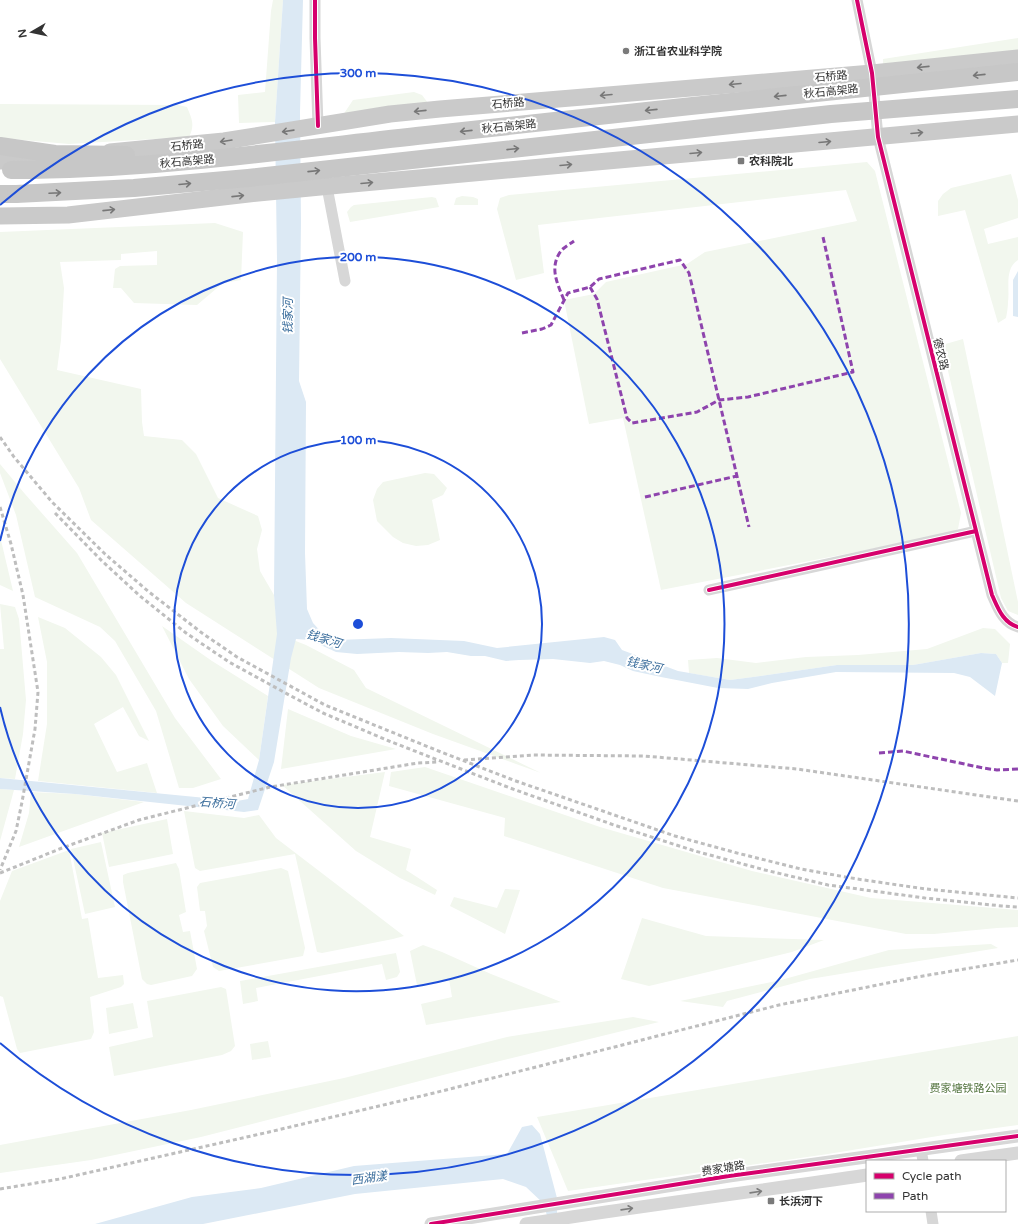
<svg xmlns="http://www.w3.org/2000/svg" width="1018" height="1224" viewBox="0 0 1018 1224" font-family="'Varela Round','Noto Sans SC',sans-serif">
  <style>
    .green { fill: #f2f7ee }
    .water { fill: #dce9f4 }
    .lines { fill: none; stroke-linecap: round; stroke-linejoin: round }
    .minor { stroke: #d7d7d7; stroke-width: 11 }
    .tertiary { stroke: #d7d7d7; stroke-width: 13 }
    .primary { stroke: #cacaca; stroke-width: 17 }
    .trunk { stroke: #c7c7c7; stroke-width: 18 }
    .rail { stroke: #bebebe; stroke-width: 3; stroke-dasharray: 4 3; stroke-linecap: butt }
    .trunk-bridge { stroke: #c7c7c7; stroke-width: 18 }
    .quiet { stroke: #8e44ad; stroke-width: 3; stroke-dasharray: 6 3; stroke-linecap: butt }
    .cycleway-casing { stroke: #fff; stroke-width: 6 }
    .cycleway { stroke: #d6006c; stroke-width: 4 }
    .oneway { stroke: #777 }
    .oneway2 { stroke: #767676 }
    .oneway3 { stroke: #7d7d7d }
    .ring { fill: none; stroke: #1d4ed8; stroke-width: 2 }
    .poi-dot { fill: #7a7a7a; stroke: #fff; stroke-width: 1.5 }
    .labels { text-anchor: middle; stroke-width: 4; stroke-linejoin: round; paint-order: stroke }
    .poi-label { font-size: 11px; font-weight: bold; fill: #333; stroke: #fff; text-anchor: start }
    .street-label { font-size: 11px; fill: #333; stroke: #fff }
    .park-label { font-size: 11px; fill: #51723c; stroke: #fff }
    .water-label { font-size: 12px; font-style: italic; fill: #3a6d9c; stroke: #fff }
    .centre { fill: #1d4ed8; stroke: #fff; stroke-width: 2 }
    .ring-label { font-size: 12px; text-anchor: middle; font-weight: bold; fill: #1d4ed8; stroke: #fff; stroke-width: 4; stroke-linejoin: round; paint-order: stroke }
  </style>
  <rect width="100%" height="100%" fill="#fff"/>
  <path class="green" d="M273,0H283L275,122L239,123L238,95L265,92L271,11Z
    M1018,38V51L883,65V59Z
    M414,92L422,95L428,103L343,115L353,100Z
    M0,104L178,105L187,107C192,119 195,125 189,137L69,144L0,138Z
    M867,162L875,171L961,513L958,529L948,534L661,590L623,418L589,424L564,300L594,294L606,282L687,264L705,252L857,221L846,190L538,225L544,273L516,280L497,209L500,198L509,195Z
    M1011,174L1018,200V218L984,229L988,244L1018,237V260C1004,269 1010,288 1008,302C1008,307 1007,313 1006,318L998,323L965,210L938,216V201L943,194L951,188Z
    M462,196L473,197L478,199V205H454L456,198Z
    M432,197L436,198L439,207L350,222L347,212L351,207L354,205Z
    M215,223L243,232L241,280L223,283L197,305L134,303L121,288H113L115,269L120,266L157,265V251L121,254V260L60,262L64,288L61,340L57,370L141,389L142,422L144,436L182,440L196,454L218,498L258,516L262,530L257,549L260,571L274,595L278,634L306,645L354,670L366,688L541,773L433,734L319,688L186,603L91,520L79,488L0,359V232Z
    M963,339L1018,602V615L1008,611L1001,598L942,345Z
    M0,464L25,494L77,553L175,718L221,779L193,788H179L156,711L115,641L100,627L35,597L16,515L0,473Z
    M425,473L434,474L447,488L443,495L432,500L440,540L428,545L416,546L403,543L393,537L377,521L373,500L377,489L383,482Z
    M0,536L13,591L0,585Z
    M0,604L15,607L19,619L26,700L23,734L15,779L0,778V649H4Z
    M38,617L65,628L101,657L116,675L149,741L139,736L123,707L94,724L117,772L147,763L157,793L38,781L47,724V662Z
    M162,626L212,661L268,696L259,760L223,726L189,679Z
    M983,628L995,629L1010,644L1008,663H1002L996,654L981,653L913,665H837L753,677L730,680L689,673L688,660L717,658L756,663L806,657L858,655L927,649Z
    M288,709L351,736L396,749L281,769Z
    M425,767L600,827L752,871L871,898L1018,910V927L997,928L934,934H906L663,888L504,836L505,818L389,786L391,772Z
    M385,772L370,837L411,849L406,870L437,890L435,895L400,878L356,851L282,785Z
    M0,789L14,790L0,841Z
    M31,792L75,794L144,802L19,847L29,813Z
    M184,811L244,818L259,815L276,838L404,936L393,939L322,953L317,952L295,854L200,871L195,868Z
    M167,819L173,854L109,867L102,833Z
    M101,842L115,907L85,914L71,849Z
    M69,850L82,919L88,918L98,978L123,975L124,984L121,987L90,997L94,1032L91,1039L20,1053L17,1049L3,997L0,996V901L12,871Z
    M176,863L179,869L186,912L179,915L183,932L190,931L197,969L192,976L151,985L147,984L142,979L123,882V875L128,873Z
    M281,868L288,871L305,948L303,956L219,971L213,967L204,931L207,926L205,911H200L197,887L200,883Z
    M505,889L520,890L505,934L450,906L454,897L497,908Z
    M642,918L706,936L824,940L792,952L649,986L621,979Z
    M991,944L998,948L810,979L727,1001L723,1007L680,1001L781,980L889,950Z
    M423,945L442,952L491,974L561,1002L426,1025L421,1004L452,997L449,979L417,985L410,951Z
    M396,953L400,972L397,977L386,980L382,964L256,988L258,1001L243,1004L240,981Z
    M221,987L226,989L235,1046L231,1051L222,1055L114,1076L109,1047L153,1037L147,1001Z
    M133,1003L138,1028L109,1034L106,1008Z
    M633,1017L659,1022L447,1074L201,1137L91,1160L0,1173V1145L191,1110L344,1078L507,1037Z
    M1018,1036V1125L944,1135L828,1154L568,1191L537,1117Z
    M268,1041L271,1057L252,1060L250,1044Z"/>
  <path class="water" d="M283,0H303L300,112L301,222L299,381L306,402L305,553L307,609L313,623L323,634L337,640L391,638L464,641L497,648L604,637L615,640L622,650L678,671L730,680L753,677L837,665H913L981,653L996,654L1002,663L995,696L970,677L954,673L836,672L772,683L748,689L718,688L661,677L633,671L620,665L604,661L590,663L553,659L519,660L506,661L485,656H471L447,652L428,653L399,652L357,654L336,652L310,640L296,639L291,658L274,762L258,810L244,812L75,794L0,789V778L237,801L248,799L259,760L277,634L274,595L277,261L275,122Z
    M1018,271V317L1013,316V280Z
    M532,1125L540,1134L557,1198V1215L549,1224L544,1204L526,1187L503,1179L355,1194L203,1224H95L192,1197L261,1188L354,1166L507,1154L522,1127Z"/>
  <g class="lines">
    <path class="minor" d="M315,0V38L318,126
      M857,0L872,73L878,137L992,595C998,608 1003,623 1018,627
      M327,187L345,281
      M709,590L976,531
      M921,1149L923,1161
      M931,1211L933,1224"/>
    <path class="tertiary" d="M961,1161L1018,1153
      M431,1224L729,1176L1018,1136
      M526,1224C639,1206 753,1192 867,1175"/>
    <path class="primary" d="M110,152L224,141L390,114L440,109L872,73L1018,58
      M0,161L52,158
      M0,216L68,215L258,193L341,185L1018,124"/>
    <path class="trunk" d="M0,194H16"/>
    <path class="rail" d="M0,437L14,457L52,502L105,554L149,592L202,633L237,657L325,705L436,750L513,780L675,836L737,853L801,869L857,879L926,889L1018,898
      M0,507L11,544L23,595L38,692L35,729L22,802L16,831L0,870
      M55,513L102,561L140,596L186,633L229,662L291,696L323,713L389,741L510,788L614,825L695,851L765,870L828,885L925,898L1002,906L1018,907
      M464,760L533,755L644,756L797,769L1018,801
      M0,873L62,848L139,820L270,787L418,763L438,762
      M0,1189L60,1179L269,1132L434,1093L779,1005L917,977L1018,960"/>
    <path class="trunk-bridge" d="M0,146L55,154L126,155
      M11,170C150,170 288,150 426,135C623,113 821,92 1018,72
      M16,194L134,188L248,178L831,114L1018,99"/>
    <path class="quiet" d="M590,287L597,299L627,418L632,423L697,412L719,400L748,397L853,372L823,237
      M564,300C557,283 549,267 561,251C564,247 570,244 574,241
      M522,333L542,329L551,325L568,293L590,287L599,279L680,260L689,273L749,527
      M645,497L737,476
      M879,753L903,751L983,768L997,770L1018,769"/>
    <defs>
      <path id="cycleway" d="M315,0V38L318,126
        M857,0L872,73L878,137L992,595C998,608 1003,623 1018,627
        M709,590L976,531
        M431,1224L729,1176L1018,1136"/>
    </defs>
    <use href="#cycleway" class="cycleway-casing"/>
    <use href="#cycleway" class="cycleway"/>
  </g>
  <defs><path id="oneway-shaft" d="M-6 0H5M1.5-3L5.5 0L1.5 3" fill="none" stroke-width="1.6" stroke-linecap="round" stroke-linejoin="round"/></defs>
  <g class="oneway">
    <use href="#oneway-shaft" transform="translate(923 67) rotate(174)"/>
    <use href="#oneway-shaft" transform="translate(735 84) rotate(175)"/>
    <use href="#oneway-shaft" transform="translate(606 95) rotate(175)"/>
    <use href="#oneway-shaft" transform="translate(420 111) rotate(174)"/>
    <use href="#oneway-shaft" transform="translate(288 131) rotate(172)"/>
    <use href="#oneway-shaft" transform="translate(917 133) rotate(-5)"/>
    <use href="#oneway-shaft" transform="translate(226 141) rotate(171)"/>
    <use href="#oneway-shaft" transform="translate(825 142) rotate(-5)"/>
    <use href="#oneway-shaft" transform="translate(696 153) rotate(-5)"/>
    <use href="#oneway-shaft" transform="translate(566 165) rotate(-5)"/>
    <use href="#oneway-shaft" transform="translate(367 183) rotate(-5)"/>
    <use href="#oneway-shaft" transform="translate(238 196) rotate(-6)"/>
    <use href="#oneway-shaft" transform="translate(109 210) rotate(-6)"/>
  </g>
  <g class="oneway2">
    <use href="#oneway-shaft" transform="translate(979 75) rotate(174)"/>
    <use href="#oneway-shaft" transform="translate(780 96) rotate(174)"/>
    <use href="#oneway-shaft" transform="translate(651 110) rotate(174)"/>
    <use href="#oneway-shaft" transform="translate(466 131) rotate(174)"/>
    <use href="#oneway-shaft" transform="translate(513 149) rotate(-6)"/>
    <use href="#oneway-shaft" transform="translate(314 171) rotate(-6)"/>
    <use href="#oneway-shaft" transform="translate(185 184) rotate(-5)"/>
    <use href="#oneway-shaft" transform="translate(55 193) rotate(-3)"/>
  </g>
  <g class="oneway3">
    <use href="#oneway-shaft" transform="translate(756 1192) rotate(-8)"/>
    <use href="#oneway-shaft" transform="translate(627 1209) rotate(-8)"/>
  </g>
  <g class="ring">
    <circle cx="358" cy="624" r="184"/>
    <path d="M0 541A367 367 0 1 1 0 707"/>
    <path d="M0 205A551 551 0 1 1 0 1043"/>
  </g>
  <g class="poi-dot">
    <circle cx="626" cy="51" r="4"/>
    <rect x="737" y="157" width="8" height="8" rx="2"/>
    <rect x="767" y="1197" width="8" height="8" rx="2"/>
  </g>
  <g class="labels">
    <g class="poi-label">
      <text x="634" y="55">浙江省农业科学院</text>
      <text x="749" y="165">农科院北</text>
      <text x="779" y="1205">长浜河下</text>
    </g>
    <g class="street-label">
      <text transform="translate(831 76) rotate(-5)" y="4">石桥路</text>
      <text transform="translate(831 91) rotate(-6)" y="4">秋石高架路</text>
      <text transform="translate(508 103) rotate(-5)" y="4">石桥路</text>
      <text transform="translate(509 126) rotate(-6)" y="4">秋石高架路</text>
      <text transform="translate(187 145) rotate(-6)" y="4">石桥路</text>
      <text transform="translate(187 161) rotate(-5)" y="4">秋石高架路</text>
      <text transform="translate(941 354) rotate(76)" y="4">德农路</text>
      <text transform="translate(723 1168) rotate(-9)" y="4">费家塘路</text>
    </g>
    <g class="park-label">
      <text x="968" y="1092">费家塘铁路公园</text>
    </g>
    <g class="water-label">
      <text transform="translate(288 316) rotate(-90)" y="4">钱家河</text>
      <text transform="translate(324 639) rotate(17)" y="4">钱家河</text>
      <text transform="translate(644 665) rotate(13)" y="4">钱家河</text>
      <text transform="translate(217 803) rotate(5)" y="4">石桥河</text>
      <text transform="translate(369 1178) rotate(-8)" y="4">西湖漾</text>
    </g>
  </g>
  <circle cx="358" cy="624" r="6" class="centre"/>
  <g class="ring-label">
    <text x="358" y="77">300 m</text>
    <text x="358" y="261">200 m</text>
    <text x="358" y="444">100 m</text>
  </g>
  <rect x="866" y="1160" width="140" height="52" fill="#ffffff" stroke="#adadad"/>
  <rect x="874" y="1173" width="20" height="6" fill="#d6006c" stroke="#adadad"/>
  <text x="902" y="1180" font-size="12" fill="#333333">Cycle path</text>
  <rect x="874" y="1193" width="20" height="6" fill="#8e44ad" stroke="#adadad"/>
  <text x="902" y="1200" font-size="12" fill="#333333">Path</text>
  <g transform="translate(32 32) rotate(261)" stroke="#ffffff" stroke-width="3" paint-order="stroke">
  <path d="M0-3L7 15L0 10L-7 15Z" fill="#333333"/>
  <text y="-6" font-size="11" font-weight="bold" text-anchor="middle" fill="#333333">N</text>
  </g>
</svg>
